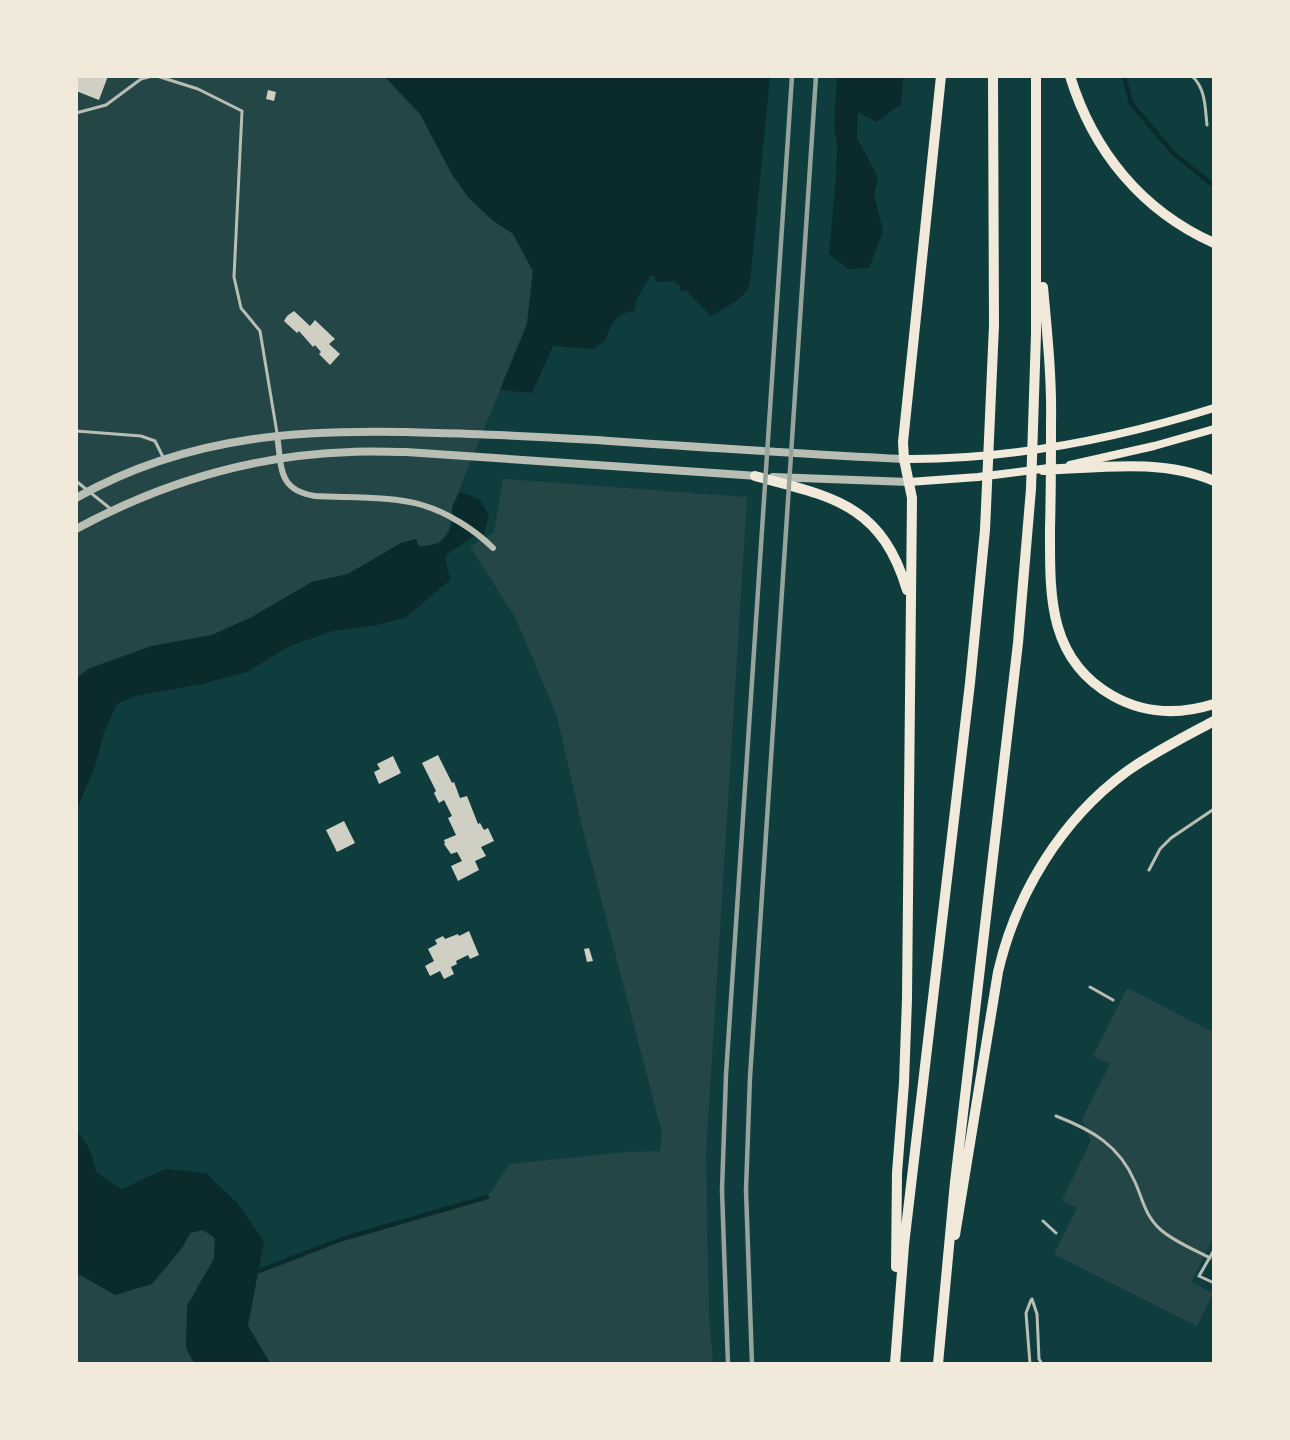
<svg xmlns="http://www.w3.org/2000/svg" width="1290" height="1440" viewBox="0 0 1290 1440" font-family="'Space Grotesk',sans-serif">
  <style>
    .green { fill: #244646 }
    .water { fill: #0a2a2b }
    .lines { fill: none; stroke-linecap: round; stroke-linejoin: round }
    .stream { stroke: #0a2a2b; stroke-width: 4.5 }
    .building { fill: #cfcfc3 }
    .service { stroke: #b8beb3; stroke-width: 3 }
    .minor { stroke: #b8beb3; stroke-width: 6 }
    .tertiary { stroke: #b8beb3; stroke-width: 8 }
    .secondary { stroke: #f1e9da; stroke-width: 8 }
    .motorway { stroke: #f1e9da; stroke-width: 10 }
    .rail { stroke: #97a49c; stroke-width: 4.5 }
  </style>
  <rect width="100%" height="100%" fill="#0f3d3e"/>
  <path class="green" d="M77,77H385L420,114L453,176L491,219L513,234L533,271L527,324L452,507C452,544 434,550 401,543L348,574L312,582L252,617L212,635L109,661L88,669L77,678Z
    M503,479L747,497L706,1153L709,1315L713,1363H77L76,1273L79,1276L182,1248L190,1233L203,1230L215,1238L214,1259L196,1289L229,1282L342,1239L487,1197L510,1164L626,1152L660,1151L662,1133L581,822L557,716L516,619L470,546L494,533Z
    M1127,988L1213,1032V1238L1191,1282L1213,1293L1197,1326L1054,1254L1077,1208L1062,1200L1091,1141L1082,1119L1110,1064L1093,1056Z"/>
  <path class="water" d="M837,76L903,77L901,104L877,122L858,112L857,138L878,177L874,194L883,231L869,268L848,269L829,254L836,177L837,143L834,128Z
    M385,77H770L750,283C745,300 725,307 711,316L687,291H681L680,286L674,281L655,282V276H650L636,300L635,311C616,313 611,323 606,340L593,349L553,346L532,393L500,390L527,324L533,271L513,234L491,219L468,197L453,176L420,114Z
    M460,492L479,499L489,515L483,536H474L445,556L450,580L405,618L377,625L333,631L287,647L247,672L202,684L135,696L117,704L104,732L96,764L77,809V678L88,669L151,646L212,635L252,617L312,582L348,574L401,543L416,539L419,547L438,544L448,534L452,524V507Z
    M77,1131L89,1148L97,1173L122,1189L165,1169L206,1173L237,1203L264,1241L248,1326L270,1363H194L186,1348L187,1306L214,1259L215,1238L203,1230L190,1233L182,1248L152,1284L115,1295L77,1273Z"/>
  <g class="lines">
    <path class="stream" d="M1124,76L1131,103L1173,153L1214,186
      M259,1271L342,1239L487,1197"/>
  </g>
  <path class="building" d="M76,76H108L99,100L76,91Z
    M268,90L276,92L274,101L266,99Z
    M294,311L310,326L315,320L335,339L329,344L340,354L330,365L319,354L321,352L315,345L313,347L299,331L297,333L284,321L287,316Z
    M438,755L452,783L454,782L460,798L467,796L478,824L480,823L484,830L488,828L494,841L481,847L486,856L475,861L479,870L458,881L451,866L462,861L457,852L451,854L444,844L445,843L444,840L456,835L448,818L452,816L444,800L439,803L434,793L436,791L422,763Z
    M393,756L401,773L379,784L374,772L380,769L377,764Z
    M344,821L355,843L337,852L326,830Z
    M469,931L479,955L470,959L468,955L456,961L457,964L451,967L454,974L444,979L440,971L430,976L425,966L434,961L428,949L437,944L435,940L443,936L445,939L458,934L459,936Z
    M589,948L593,961L587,962L584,949Z"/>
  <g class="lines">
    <path class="service" d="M157,76L198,89L242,111L234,277L241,308L260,331L277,433
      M1192,76C1206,89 1205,108 1207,125
      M76,113L106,105L141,79L152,76
      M76,431L141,436L155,441L164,459
      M76,481L112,510
      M1149,870L1160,849L1171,838L1214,809
      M1090,987L1113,1000
      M1056,1116C1092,1130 1119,1145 1135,1182C1143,1200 1145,1216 1161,1230C1175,1242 1193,1249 1210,1258
      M1043,1221L1056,1233
      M1214,1250L1199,1276L1214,1283
      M1032,1299L1037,1314L1039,1359L1042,1364
      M1030,1364L1026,1313L1031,1300"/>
    <path class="minor" d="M277,435C282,467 277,490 315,496C347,498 392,496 422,505C447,512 475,530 493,548"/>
    <path class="tertiary" d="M773,477L909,482
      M76,498C191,433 310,428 437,433C490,434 543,437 596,440C699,447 801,454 904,459
      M76,529C161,483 255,455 351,452C370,451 388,452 406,452L758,476"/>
    <path class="secondary" d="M904,459C1010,460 1112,440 1214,408
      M1070,465L1154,446L1214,429
      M909,482L978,477L1049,468"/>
    <path class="motorway" d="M1070,76C1093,151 1142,211 1214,243
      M1043,287C1047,332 1052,378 1051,423C1051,458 1051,493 1050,528C1050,594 1047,659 1113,696C1145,714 1179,715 1214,704
      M1043,470C1098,468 1162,458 1214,481
      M755,476C833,497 881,504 907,590
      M955,1235L998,972C1016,894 1061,820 1126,772C1154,752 1184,737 1214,721
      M896,1267L897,1173L904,1083L907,999L912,498L904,459L903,442L941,76
      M895,1364L904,1245L970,683L985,530L994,325L993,76
      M938,1364L955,1182L1018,643L1031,489L1036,334V76"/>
    <path class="rail" d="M728,1364L722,1190L726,1075L792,76
      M752,1364L746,1190L750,1077L816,76"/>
  </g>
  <rect width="1290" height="1440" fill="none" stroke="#f1e9da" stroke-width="156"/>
</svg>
